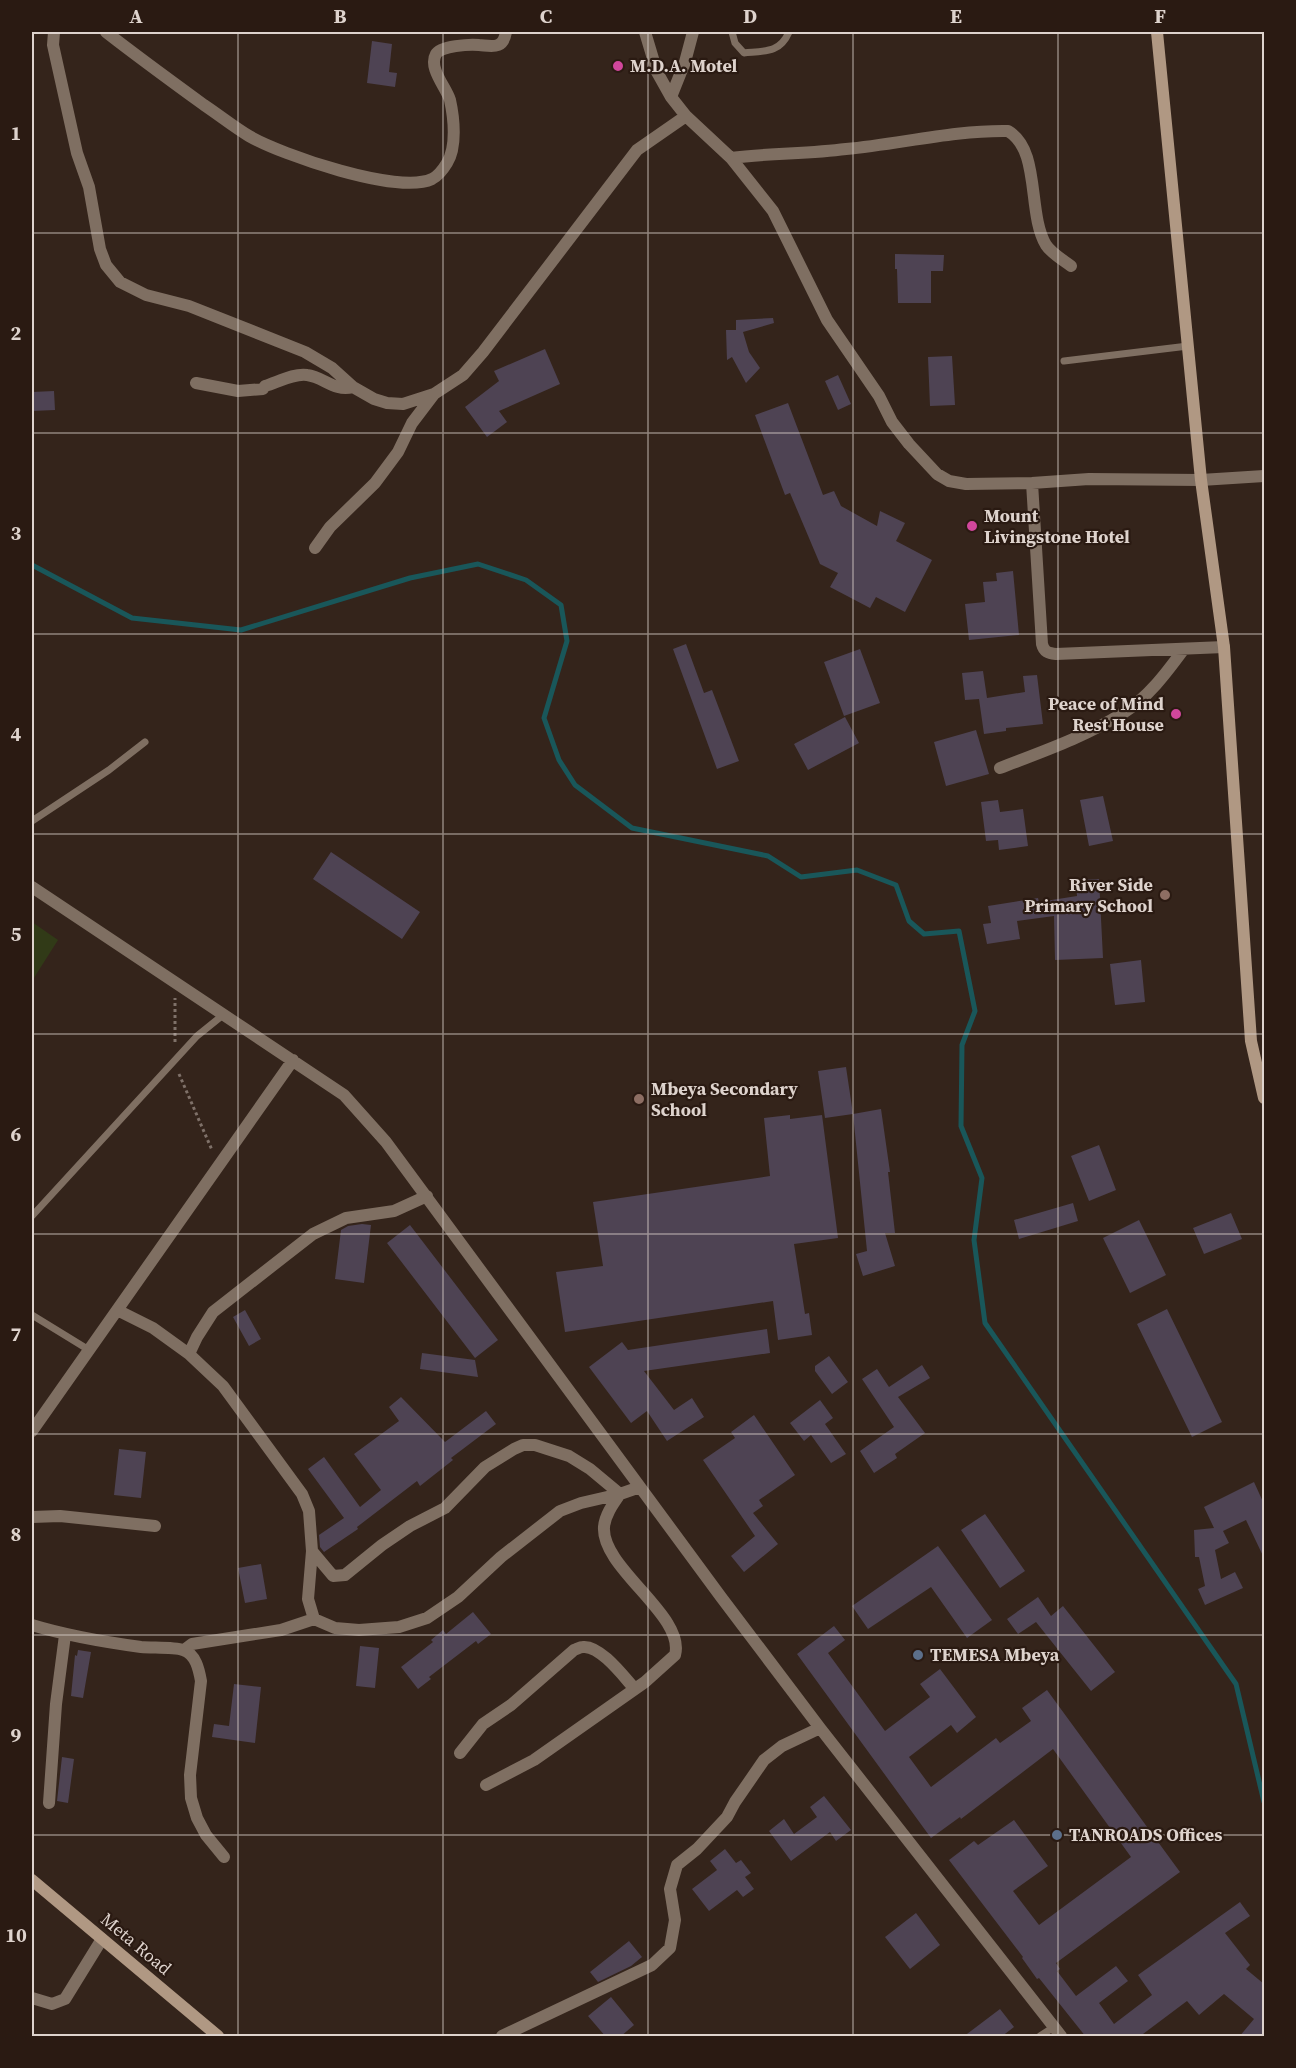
<svg xmlns="http://www.w3.org/2000/svg" width="1296" height="2068" viewBox="0 0 1296 2068" font-family="'Source Serif 4',serif">
  <style>
    .green { fill: #313a17 }
    .lines { fill: none; stroke-linecap: round; stroke-linejoin: round }
    .stream { stroke: #19575a; stroke-width: 5 }
    .building { fill: #4e4353 }
    .path { stroke: #7f7169; stroke-width: 3; stroke-dasharray: 3 3; stroke-linecap: butt }
    .lane { stroke: #7f6f62; stroke-width: 7 }
    .street { stroke: #7f6f62; stroke-width: 12 }
    .secondary { stroke: #b09883; stroke-width: 12 }
    .grid { fill: none; stroke: #ded3cd; stroke-width: 1.5; stroke-opacity: 0.55 }
    .hotel-dot { fill: #d1479c; stroke: #2a1a12; stroke-width: 2 }
    .education-dot { fill: #8d6e63; stroke: #2a1a12; stroke-width: 2 }
    .service-dot { fill: #5c6f8a; stroke: #2a1a12; stroke-width: 2 }
    .labels { text-anchor: middle; stroke-width: 4.5; stroke-linejoin: round; paint-order: stroke }
    .poi-label { font-size: 18px; font-weight: bold; fill: #ded3cd; stroke: #2a1a12; text-anchor: start }
    .street-label { font-size: 18px; fill: #ded3cd; stroke: #2a1a12 }
    .neatline { fill: none; stroke: #ded3cd; stroke-width: 2 }
    .grid-label { font-size: 20px; text-anchor: middle; font-weight: bold; fill: #ded3cd }
  </style>
  <rect width="100%" height="100%" fill="#34241b"/>
  <path class="green" d="M32,922L58,940L32,981Z"/>
  <g class="lines">
    <path class="stream" d="M32,565L132,618L241,630L410,578L478,564L526,580L561,605L567,641L544,718L559,760L575,785L632,828L768,856L801,877L857,870L896,885L909,921L924,934L959,931L975,1011L962,1045L961,1126L982,1178L974,1240L985,1323L1236,1684L1264,1802"/>
  </g>
  <path class="building" d="M372,41L392,44L389,72L397,73L395,87L367,83Z
    M895,254L944,255L943,271H931V303H898L897,269H895Z
    M773,318L774,323L743,332L749,352L760,368L746,383L732,357L727,360L726,330H736V320Z
    M545,349L560,384L499,411L507,422L487,437L465,407L499,381L494,371Z
    M952,356L955,405L930,406L928,357Z
    M838,375L851,404L838,410L825,381Z
    M54,391L55,410L32,411V392Z
    M788,403L823,495L834,491L841,506L877,526L880,511L905,523L896,541L932,560L905,612L876,597L870,608L830,587L838,573L820,564L790,493L785,495L755,415Z
    M1013,571L1019,635L969,640L965,604L985,602L983,582L997,581L996,573Z
    M686,644L704,693L712,690L739,761L717,769L673,649Z
    M860,649L880,703L844,716L824,662Z
    M983,671L987,698L1025,692L1023,676L1037,675L1043,724L1006,728V731L984,734L979,699L965,700L962,673Z
    M845,717L859,743L808,770L794,744Z
    M976,730L989,774L946,786L934,742Z
    M1103,796L1113,841L1089,846L1080,800Z
    M998,800L1000,812L1023,809L1028,846L999,850L998,840L986,841L981,802Z
    M331,852L420,912L402,939L313,879Z
    M1099,879L1103,958L1055,960L1054,916L1017,921L1020,939L987,944L983,924L991,923L988,906L1038,898L1039,902L1077,896L1076,880Z
    M1141,960L1145,1002L1115,1005L1110,964Z
    M846,1067L853,1114L825,1118L818,1071Z
    M881,1109L890,1172H888L895,1233H885L895,1266L863,1276L856,1254L867,1251L853,1114Z
    M790,1115V1119L822,1115L838,1238L794,1244L805,1314L809,1313L812,1335L778,1340L773,1301L565,1332L556,1272L603,1266L593,1202L770,1176L764,1118Z
    M1099,1145L1116,1190L1089,1201L1071,1156Z
    M1073,1203L1078,1221L1019,1239L1014,1220Z
    M1231,1213L1242,1239L1204,1254L1193,1228Z
    M1139,1220L1166,1275L1130,1293L1103,1238Z
    M362,1224L371,1225L364,1283L335,1279L341,1230L348,1226Z
    M410,1225L498,1340L475,1358L387,1243Z
    M1167,1309L1222,1422L1192,1437L1137,1324Z
    M245,1310L261,1339L249,1346L233,1317Z
    M767,1329L770,1353L644,1371L674,1410L692,1398L704,1417L667,1441L647,1411L631,1423L589,1367L622,1342L628,1350Z
    M422,1353L475,1360L478,1377L420,1369Z
    M829,1356L848,1382L832,1394L815,1371V1366Z
    M922,1365L930,1378L898,1397L925,1433L895,1454L897,1458L874,1473L860,1451L894,1427L862,1379L877,1369L889,1387Z
    M401,1397L445,1442L486,1411L496,1424L451,1458L453,1460L420,1486L417,1481L357,1527L358,1529L324,1552L320,1547L319,1535L344,1518L308,1469L324,1457L360,1507L381,1490L354,1454L399,1421L389,1407Z
    M820,1400L833,1418L825,1424L846,1454L831,1463L811,1435L804,1441L790,1423Z
    M754,1415L795,1475L759,1500L763,1506L753,1513L778,1544L744,1572L731,1556L755,1536L703,1460L735,1438L731,1432Z
    M119,1449L146,1452L141,1498L114,1495Z
    M1254,1482L1264,1504V1558L1246,1520L1223,1531L1229,1543L1215,1550L1221,1579L1235,1572L1243,1588L1205,1605L1198,1589L1205,1586L1199,1557H1195L1194,1530L1214,1528L1204,1507Z
    M985,1514L1025,1571L1000,1588L961,1530Z
    M938,1546L992,1620L967,1638L931,1587L868,1629L852,1606Z
    M261,1564L267,1599L245,1603L238,1568Z
    M1038,1597L1051,1616L1063,1606L1115,1672L1091,1691L1036,1622L1018,1634L1007,1619Z
    M473,1612L491,1634L478,1644L476,1641L429,1677L431,1679L418,1689L401,1667L433,1642L431,1640L443,1630L446,1634Z
    M834,1626L845,1640L828,1653L885,1731L930,1697L920,1684L940,1669L976,1717L957,1733L951,1725L909,1757L931,1787L996,1738L1000,1743L1031,1721L1022,1708L1047,1690L1180,1872L1056,1963L1060,1969L1057,1971L1076,1996L1116,1966L1128,1981L1099,2003L1114,2024L1152,1995L1138,1975L1240,1902L1250,1916L1225,1933L1250,1965L1246,1969L1264,1984V2037H1239L1254,2019L1224,1994L1199,2015L1187,2001L1139,2037H1086L1039,1978L1037,1979L1022,1958L1023,1957L949,1860L974,1841L978,1845L1014,1820L1048,1866L1013,1891L1039,1925L1131,1857L1053,1749L961,1819L960,1817L931,1838L797,1654Z
    M360,1646L379,1648L375,1688L356,1686Z
    M78,1650L91,1652L83,1698L71,1696L75,1655L77,1656Z
    M234,1684L261,1687L255,1743L212,1737L214,1724L229,1726Z
    M62,1757L74,1759L68,1803L57,1801Z
    M824,1796L851,1830L836,1841L830,1832L791,1861L769,1831L784,1819L794,1834L817,1817L810,1807Z
    M725,1849L736,1863L741,1860L751,1873L745,1877L754,1889L743,1897L737,1890L709,1911L692,1889L717,1870L710,1861Z
    M916,1913L940,1945L910,1969L885,1937Z
    M629,1941L642,1957L631,1966L598,1982L590,1972Z
    M611,1997L634,2025L620,2037H606L588,2016Z
    M1000,2009L1014,2027L1001,2037H963Z"/>
  <g class="lines">
    <path class="path" d="M175,1042V998
      M179,1074L212,1150"/>
    <path class="lane" d="M732,32L735,43L744,53C765,51 780,53 789,32
      M1064,361L1188,346
      M32,821L109,770L145,742
      M32,1216L197,1036L223,1015
      M32,1315L89,1350
      M1040,2036L1054,2027"/>
    <path class="street" d="M54,32L53,45L77,153L89,187L100,249L106,265L120,282L146,295L189,306L305,352L332,368L353,387L374,399L387,403L403,404L434,394L463,375L483,352L637,150L686,116
      M106,32C138,57 171,81 204,105C219,115 234,127 249,136C282,155 398,195 432,179C438,176 444,168 447,163C457,147 454,118 450,100C446,87 428,68 436,54C440,46 470,44 479,45C492,46 503,50 506,32
      M645,32L657,72L671,97L686,116L731,158L773,211L827,320L879,396L892,422L909,444L937,474L949,481L966,484L1032,483L1089,479L1201,480L1264,476
      M671,97L685,62L693,32
      M731,158C769,153 808,154 846,149C900,144 954,130 1008,131C1041,150 1027,213 1046,245C1051,253 1063,260 1071,266
      M196,383L238,391L263,389L265,386C278,382 294,373 307,375C324,377 334,392 353,387
      M1032,483L1042,644C1044,652 1048,653 1056,654L1224,647
      M315,548L330,527L375,483L398,452L412,423L434,394
      M1000,768C1041,752 1085,737 1123,713C1148,698 1167,672 1184,649
      M32,887L344,1095L386,1142L721,1597L820,1728L1061,2036
      M117,1310L153,1328L189,1354L223,1386L302,1494L309,1511L312,1551L333,1576L345,1575L382,1545L410,1526L445,1508L485,1467L514,1449L523,1445H535L569,1456L590,1469L620,1494L640,1487
      M189,1354L197,1337L213,1312L313,1234L346,1218L394,1211L427,1196
      M32,1431L293,1060
      M32,1517L60,1516L155,1526
      M312,1551L308,1599L314,1619L335,1628L359,1630L399,1627L427,1618L458,1597L501,1557L560,1511L581,1503L620,1494
      M32,1625C68,1636 104,1642 141,1647C153,1648 174,1647 183,1650C196,1654 199,1670 201,1681L190,1775L191,1798L197,1818L206,1835L224,1857
      M184,1650L192,1644L281,1630L314,1619
      M460,1753L483,1724L511,1705L574,1650C577,1649 580,1647 583,1647C600,1645 624,1677 634,1688
      M486,1785L534,1760L645,1682L675,1655C686,1616 601,1568 604,1527C605,1515 613,1504 620,1494
      M49,1803L56,1704L65,1635
      M32,1998L52,2004L65,1999L102,1939
      M502,2036L652,1965L670,1948L675,1920L670,1889L677,1865L697,1849L727,1817L735,1802L764,1760L782,1746L820,1728"/>
    <path class="secondary" d="M1157,32L1201,480L1224,647L1251,1041L1264,1098
      M32,1880L218,2036"/>
  </g>
  <path class="grid" d="M238,32V2036M443,32V2036M648,32V2036M853,32V2036M1058,32V2036M32,233H1264M32,433H1264M32,634H1264M32,834H1264M32,1034H1264M32,1234H1264M32,1434H1264M32,1635H1264M32,1835H1264"/>
  <g class="hotel-dot">
    <circle cx="618" cy="66" r="6"/>
    <circle cx="972" cy="526" r="6"/>
    <circle cx="1176" cy="714" r="6"/>
  </g>
  <g class="education-dot">
    <circle cx="1165" cy="895" r="6"/>
    <circle cx="639" cy="1099" r="6"/>
  </g>
  <g class="service-dot">
    <circle cx="918" cy="1655" r="6"/>
    <circle cx="1057" cy="1835" r="6"/>
  </g>
  <g class="labels">
    <g class="poi-label">
      <text x="630" y="72">M.D.A. Motel</text>
      <text x="984" y="522">Mount<tspan x="984" dy="21">Livingstone Hotel</tspan></text>
      <text x="1164" y="710" text-anchor="end">Peace of Mind<tspan x="1164" dy="21">Rest House</tspan></text>
      <text x="1153" y="891" text-anchor="end">River Side<tspan x="1153" dy="21">Primary School</tspan></text>
      <text x="651" y="1095">Mbeya Secondary<tspan x="651" dy="21">School</tspan></text>
      <text x="930" y="1661">TEMESA Mbeya</text>
      <text x="1069" y="1841">TANROADS Offices</text>
    </g>
    <g class="street-label">
      <text transform="translate(136 1944) rotate(40)" y="6">Meta Road</text>
    </g>
  </g>
  <rect width="1296" height="2068" fill="none" stroke="#2a1a12" stroke-width="66"/>
  <rect x="33" y="33" width="1230" height="2002" class="neatline"/>
  <g class="grid-label">
    <text x="136" y="23">A</text>
    <text x="340" y="23">B</text>
    <text x="546" y="23">C</text>
    <text x="750" y="23">D</text>
    <text x="956" y="23">E</text>
    <text x="1160" y="23">F</text>
    <text x="16" y="140">1</text>
    <text x="16" y="340">2</text>
    <text x="16" y="540">3</text>
    <text x="16" y="741">4</text>
    <text x="16" y="941">5</text>
    <text x="16" y="1141">6</text>
    <text x="16" y="1341">7</text>
    <text x="16" y="1541">8</text>
    <text x="16" y="1742">9</text>
    <text x="16" y="1942">10</text>
  </g>
</svg>
